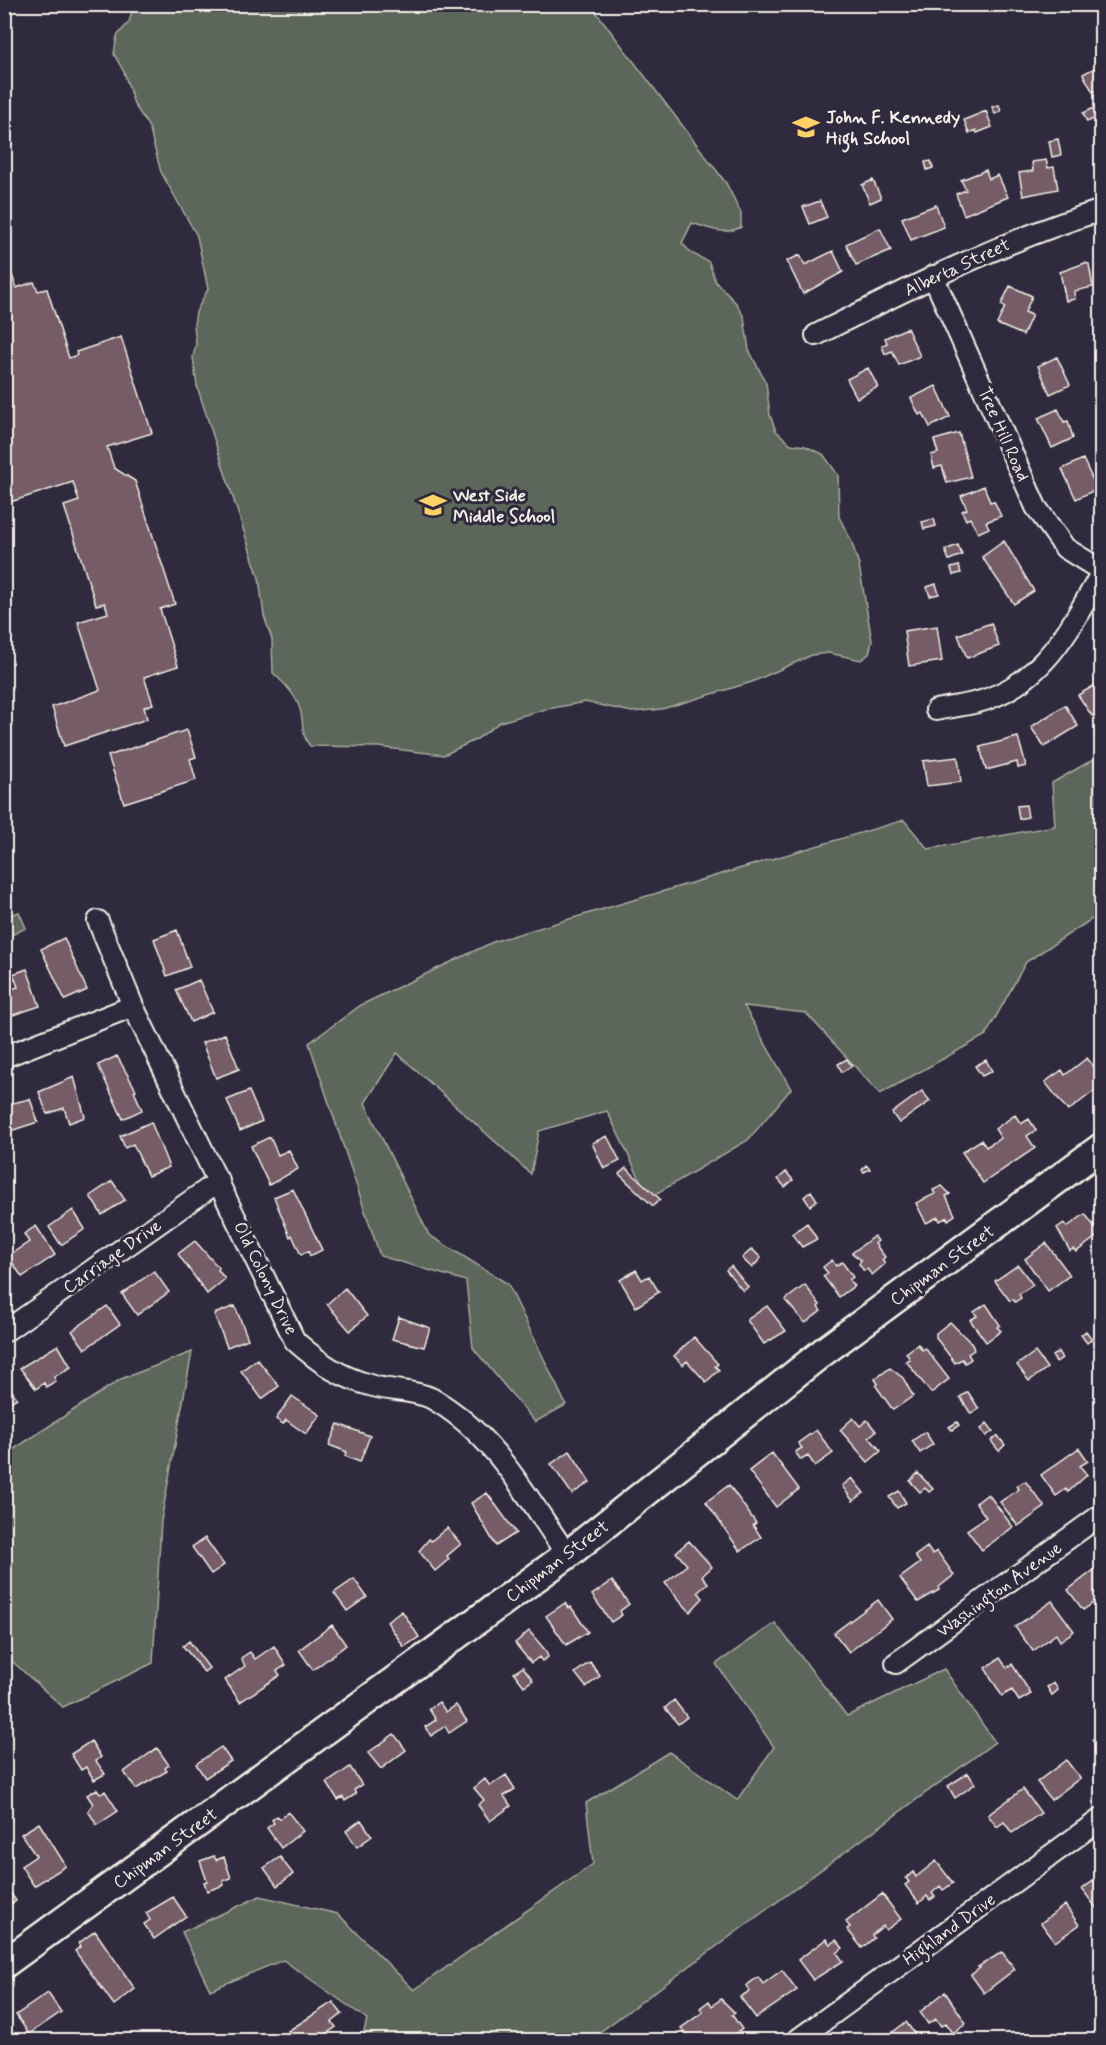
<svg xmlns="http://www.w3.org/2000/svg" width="1106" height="2045" viewBox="0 0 1106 2045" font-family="Mynerve,sans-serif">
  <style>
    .green { fill: #5d665a; stroke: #a8aca1; stroke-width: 1.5 }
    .building { fill: #745c66; stroke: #f4f1e8; stroke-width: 1.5 }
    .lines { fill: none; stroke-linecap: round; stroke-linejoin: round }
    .street-casing { stroke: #f4f1e8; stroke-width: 24 }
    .secondary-casing { stroke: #f4f1e8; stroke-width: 32 }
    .street { stroke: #2f2a3d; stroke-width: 20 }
    .secondary { stroke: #2f2a3d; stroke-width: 27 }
    .labels { text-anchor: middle; stroke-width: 6; stroke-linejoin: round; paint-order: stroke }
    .poi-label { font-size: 18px; font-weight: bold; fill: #f4f1e8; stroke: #2f2a3d; text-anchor: start }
    .street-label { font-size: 18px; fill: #f4f1e8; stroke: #2f2a3d }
  </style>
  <rect width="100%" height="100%" fill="#2f2a3d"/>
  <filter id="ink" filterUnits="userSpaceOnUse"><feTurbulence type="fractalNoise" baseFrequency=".0167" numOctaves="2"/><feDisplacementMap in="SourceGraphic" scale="12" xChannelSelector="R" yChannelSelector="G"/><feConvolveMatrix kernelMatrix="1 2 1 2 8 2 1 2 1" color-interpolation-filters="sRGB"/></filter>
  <g filter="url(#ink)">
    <path class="green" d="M134,5L587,4L596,12L726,183L741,213V227C725,236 708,228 692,223L682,243L691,253L709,262L715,281L736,303L744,317L749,350L766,383L770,415L776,431L791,444L805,446L823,454L838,475L839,517L851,540L859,565L872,641L869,654L861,660L829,653L812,655L752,682L662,709L632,712L585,702L542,710L500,722L477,739L444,755L378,747L310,746C301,735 304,726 301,713C298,697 285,684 273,673L272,639L264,616L259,578L197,386L193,357L196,344L194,325L196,312L208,289L197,236L161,172L149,127L134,104L124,72L114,54L117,36L129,22Z
      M1101,755V913L1026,962L986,1035L880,1094L806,1013L744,1006L791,1089L748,1140L649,1198L607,1111L539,1131L531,1174L397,1053L365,1103L429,1235L508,1284L566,1405L535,1422L473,1348L466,1281L380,1256L309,1043L361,1005L495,941L904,820L928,849L1055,826L1052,783Z
      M19,912L26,928L5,938V917Z
      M192,1352L161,1521L153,1663L63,1707L5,1655V1455L121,1379Z
      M775,1623L847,1716L944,1669L995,1742L589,2040H362L367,2019L283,1960L210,1990L182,1932L260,1896L338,1914L414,1990L593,1864L586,1803L669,1752L737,1800L774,1747L716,1664Z"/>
    <path class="building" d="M1102,64V89L1093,92L1083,74Z
      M999,105L1001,111L995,114L992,107Z
      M1100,105L1102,115L1087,122L1083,113Z
      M986,111L992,127L977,133L976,130L969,133L964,120Z
      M1058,139L1061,155L1052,157L1049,141Z
      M1046,160L1048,168L1054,167L1058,189L1023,196L1019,173L1033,171L1032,162Z
      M931,161L933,168L927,170L925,162Z
      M986,170L989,179L998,175L1008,197L964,215L956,194L966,190L961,180Z
      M873,180L881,198L870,203L862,185Z
      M820,201L827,217L810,224L803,207Z
      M936,205L944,227L911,240L902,218Z
      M880,228L891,250L856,265L846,244Z
      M833,251L843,272L803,294L787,261L800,255L805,265Z
      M1085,263L1089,264L1093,287L1074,291L1075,299L1066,301L1060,272Z
      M11,271L16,288L34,282L38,291L47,289L69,358L77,355L76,352L121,337L152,433L107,447L114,468L135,481L175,604L160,609L178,666L144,677L153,704L144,707L147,719L64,746L52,707L100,690L78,622L108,613L105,603L96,605L64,506L79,501L73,482L4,504V272Z
      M1010,286L1032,296L1025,312L1032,315L1023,335L997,324L1005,307L1001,305Z
      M907,328L920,356L899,365L892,351L885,354L882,346L887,343L885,338Z
      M1057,357L1070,385L1050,394L1038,366Z
      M868,368L878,387L857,398L847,379Z
      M936,386L950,417L930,427L923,413L919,415L911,398Z
      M1058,409L1064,422L1068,421L1073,438L1052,448L1038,418Z
      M959,433L971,477L947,483L942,466L934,468L931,455L938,453L934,440Z
      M1083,459L1097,489L1076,499L1062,469Z
      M984,486L990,502L994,501L1001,516L986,522L989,528L978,533L970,518L966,520L962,511L967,509L961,496Z
      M934,519L936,526L924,529L922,522Z
      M1004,541L1034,591L1014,604L982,557Z
      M958,545L962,555L949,560L945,550Z
      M959,566L961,573L953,575L951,568Z
      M936,584L939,594L930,596L927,587Z
      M991,623L999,646L967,658L958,635Z
      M937,626L942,661L909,666L904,631Z
      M1102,681V709L1092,716L1078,695Z
      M1065,705L1078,726L1044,747L1031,727Z
      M187,730L196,757L190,759L196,780L124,803L108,756Z
      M1018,737L1026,766L1018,768L1017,762L986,770L980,747Z
      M958,757L961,782L927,786L923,761Z
      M1026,805L1028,817L1019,819L1017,806Z
      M177,930L190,967L167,976L154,939Z
      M64,938L87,990L65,1000L41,949Z
      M27,969L40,1006L7,1017L4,991L18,987L13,974Z
      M199,980L213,1012L191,1022L176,990Z
      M225,1034L239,1069L216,1078L202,1043Z
      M117,1056L136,1090L134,1091L142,1110L123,1119L98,1065Z
      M1087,1058L1102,1077V1085L1068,1111L1045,1082L1062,1070L1065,1075Z
      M847,1059L852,1066L842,1072L838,1064Z
      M986,1060L992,1071L982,1076L975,1066Z
      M74,1077L85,1117L69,1123L64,1108L47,1114L39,1092Z
      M249,1091L262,1121L240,1131L227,1100Z
      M922,1091L930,1101L899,1123L892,1113Z
      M30,1099L38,1122L4,1133V1105Z
      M1015,1115L1021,1124L1029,1119L1036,1130L1027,1136L1035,1148L983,1183L962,1152L981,1140L986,1147L1001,1138L995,1129Z
      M151,1122L169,1167L148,1176L133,1144L125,1148L120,1136Z
      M607,1136L620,1161L604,1169L592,1143Z
      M270,1137L278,1155L289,1150L298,1169L269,1185L251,1146Z
      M866,1165L870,1169L864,1172L862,1170Z
      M626,1168L660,1199L653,1206L619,1174Z
      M786,1172L793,1180L785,1187L778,1179Z
      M112,1181L125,1200L102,1215L90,1196Z
      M942,1186L950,1194L946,1196L955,1215L948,1220L947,1217L940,1221L938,1217L926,1223L916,1203L935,1194L933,1190Z
      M293,1189L322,1250L310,1256L308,1251L301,1255L292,1235L290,1237L274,1197Z
      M811,1191L817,1200L810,1206L804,1197Z
      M73,1210L85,1229L61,1245L49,1227Z
      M1085,1214L1100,1234L1076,1252L1073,1249L1070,1251L1057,1228L1064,1223L1067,1227Z
      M807,1223L817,1239L802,1247L792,1234Z
      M36,1226L55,1255L22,1277L8,1256L29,1242L24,1234Z
      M874,1236L878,1241L875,1244L885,1257L882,1260L885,1264L872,1275L867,1269L864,1271L859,1264L861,1260L852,1253Z
      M195,1241L219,1268L218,1270L225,1279L207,1294L178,1254Z
      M1046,1243L1070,1275L1048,1291L1025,1259Z
      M752,1249L761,1258L752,1268L742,1258Z
      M832,1260L836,1266L842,1262L853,1277L849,1280L854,1286L839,1297L823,1276L828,1273L823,1267Z
      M1018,1265L1033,1285L1019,1294L1021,1298L1015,1302L1013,1299L1010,1301L995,1281Z
      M731,1266L748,1287L743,1291L726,1270Z
      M636,1270L642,1280L649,1276L659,1292L636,1307L620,1280Z
      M154,1271L169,1292L137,1315L122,1294Z
      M805,1285L820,1305L818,1307L821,1311L805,1323L785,1300Z
      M345,1288L367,1316L350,1331L327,1304Z
      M986,1304L1000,1325L997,1327L1001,1331L986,1342L970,1320L977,1316L974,1312Z
      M107,1306L120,1324L85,1349L72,1331Z
      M235,1306L248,1339L227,1347L214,1314Z
      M767,1306L786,1331L764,1344L747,1320Z
      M399,1317L430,1328L424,1347L392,1339Z
      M950,1322L972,1344L974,1350L968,1354L971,1359L965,1363L962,1359L955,1363L936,1338V1333Z
      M1086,1331L1092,1339L1087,1343L1081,1335Z
      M694,1337L718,1364L715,1366L719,1370L706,1382L687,1361L683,1365L674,1356Z
      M918,1344L922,1350L925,1348L949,1379L931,1393L906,1361L910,1359L906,1353Z
      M58,1345L71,1367L54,1377L56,1381L46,1387L44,1383L36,1389L20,1368Z
      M1035,1352L1047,1368L1029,1381L1017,1365Z
      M1058,1352L1062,1358L1056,1362L1052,1356Z
      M257,1359L279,1386L262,1399L241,1371Z
      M890,1368L903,1378L913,1396L893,1410L876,1386L878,1384L875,1379Z
      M4,1380L17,1398L4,1406Z
      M968,1392L979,1409L971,1414L960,1397Z
      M292,1396L320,1415L306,1434L286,1420L283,1424L276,1419Z
      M853,1418L860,1426L867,1420L876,1431L869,1437L881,1451L868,1462L840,1430Z
      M957,1422L959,1425L952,1430L949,1427Z
      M987,1423L993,1431L986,1436L981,1429Z
      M338,1424L370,1436L360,1462L345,1456L347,1452L329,1445Z
      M816,1430L833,1453L815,1466L808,1456L801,1460L795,1452L802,1448L798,1443Z
      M925,1432L933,1444L920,1453L912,1441Z
      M998,1436L1005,1445L999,1451L991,1441Z
      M1079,1448L1088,1461L1080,1466L1087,1475L1068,1492L1066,1489L1056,1496L1041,1475Z
      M570,1451L590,1482L572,1494L551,1464Z
      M772,1453L799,1489L776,1507L749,1471Z
      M918,1473L933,1489L929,1492L925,1488L920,1492L910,1481Z
      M852,1478L864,1493L853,1501L842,1486Z
      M1023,1482H1026L1045,1507L1018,1526L1000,1502L1019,1489L1017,1486Z
      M729,1485L756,1523L753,1525L761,1537L740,1551L706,1502Z
      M899,1491L906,1503L897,1508L889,1497Z
      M487,1493L516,1533L496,1546L471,1503Z
      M988,1494L1013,1527L982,1550L967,1530L986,1517L976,1503Z
      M447,1528L461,1544L447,1556L449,1559L435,1571L419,1551L429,1539L431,1541Z
      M205,1538L224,1565L211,1574L192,1547Z
      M689,1541L712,1567L702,1576L708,1583L698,1592L703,1598L690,1612L665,1583L687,1565L676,1552Z
      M927,1547L932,1554L937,1551L954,1575L939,1587V1590L918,1602L900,1578L920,1563L915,1556Z
      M1098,1567L1102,1571V1597L1083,1610L1068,1590Z
      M354,1579L367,1597L347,1611L334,1593Z
      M612,1581L629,1604L620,1611L622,1615L611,1622L592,1595Z
      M878,1600L892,1619L849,1652L834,1633Z
      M1052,1601L1074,1631L1060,1641L1056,1634L1033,1651L1015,1627Z
      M565,1603L568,1608L571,1607L588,1632L566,1645L546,1616Z
      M402,1611L419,1637L404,1647L387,1622Z
      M332,1625L346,1645L313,1670L299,1650Z
      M529,1631L546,1651L548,1657L542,1661L539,1657L531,1663L515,1643Z
      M189,1641L209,1668L204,1672L183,1646Z
      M274,1646L286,1665L277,1671L280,1675L240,1702L225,1680L245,1666L241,1658L250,1652L255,1659Z
      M1000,1658L1007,1668L1012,1664L1031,1694L1019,1701L1012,1690L1002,1696L985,1668Z
      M590,1662L600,1676L586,1687L575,1673Z
      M523,1667L533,1680L524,1686L514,1673Z
      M1054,1683L1058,1690L1052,1695L1047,1687Z
      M674,1700L687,1717L678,1724L665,1708Z
      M439,1702L446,1712L456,1705L467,1721L449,1733L445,1726L431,1736L425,1727L436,1720L429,1709Z
      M1102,1733V1753L1092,1740Z
      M394,1734L406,1750L381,1769L368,1753Z
      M91,1741L101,1757L96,1761L105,1774L94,1780L86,1767L81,1770L71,1754Z
      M221,1747L231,1761L205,1778L196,1764Z
      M157,1748L169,1765L165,1768L167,1771L136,1789L124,1772Z
      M1066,1760L1080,1778L1051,1800L1037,1782Z
      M350,1767L362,1785L354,1790L356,1794L345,1801L343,1797L338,1800L327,1783Z
      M968,1773L975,1784L955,1798L948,1786Z
      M506,1775L515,1789L504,1796L511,1806L490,1821L478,1805L484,1800L474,1788L485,1779L490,1786Z
      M97,1789L101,1794L105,1791L118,1811L97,1825L88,1811L93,1804L87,1795Z
      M1023,1789L1041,1813L1012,1833L1004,1822L997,1827L988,1815Z
      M288,1812L303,1831L281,1848L267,1828L274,1823L272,1820L277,1816L280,1819Z
      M361,1820L372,1836L357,1847L346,1831Z
      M39,1823L66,1866L34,1886L21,1866L36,1856L21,1834Z
      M214,1856L216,1860L224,1857L231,1878L223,1881L224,1885L207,1891L204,1882L207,1881L200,1861Z
      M280,1857L293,1874L277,1886L264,1868Z
      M936,1861L953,1883L943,1890L940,1886L932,1893L935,1897L930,1900L927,1896L919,1903L905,1885L909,1882L906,1878L913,1872L916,1877Z
      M1102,1875V1905L1097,1909L1082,1889Z
      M4,1883L16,1901L4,1908Z
      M882,1894L901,1919L886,1930L883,1926L872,1935L874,1938L862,1948L847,1929L850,1927L846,1922Z
      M173,1897L186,1916L154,1939L144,1924L150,1920L146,1913Z
      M1065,1905L1079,1925L1055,1942L1041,1923Z
      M95,1931L135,1989L114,2005L75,1951L81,1946L79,1943Z
      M826,1939L830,1944L836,1940L843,1948L837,1953L843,1961L813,1980L798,1960Z
      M1002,1952L1015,1969L984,1993L971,1975L980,1968L978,1967Z
      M782,1970L797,1990L756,2018L740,1997L750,1991L746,1986L758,1977L763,1984Z
      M945,1992L966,2023L953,2033L946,2023L941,2026L936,2019L928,2024L920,2012Z
      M48,1993L61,2012L29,2034L16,2015Z
      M721,1999L735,2013L732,2015L742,2029L728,2040H690L681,2028L703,2012L700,2008L709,2001L712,2006Z
      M333,2002L342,2014L332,2022L336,2027L323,2036L325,2039L295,2040L288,2031Z
      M906,2022L919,2040H884L889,2035Z"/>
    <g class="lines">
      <defs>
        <path id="street" d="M933,276L1036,507L1065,548L1102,571
          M816,335C909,288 1002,241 1102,210
          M936,710C954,706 974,705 990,698C1047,677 1074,621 1102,572
          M98,921L133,1006L295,1341C320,1363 339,1377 373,1386C391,1391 414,1390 431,1398C493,1432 528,1498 567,1555
          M4,1057L133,1006
          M4,1332L219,1181
          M896,1663L1102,1514
          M797,2040L1102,1818"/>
        <path id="secondary" d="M4,1964L567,1555L823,1352L1102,1147"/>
      </defs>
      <use href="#street" class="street-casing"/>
      <use href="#secondary" class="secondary-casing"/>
      <use href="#street" class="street"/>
      <use href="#secondary" class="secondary"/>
    </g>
  </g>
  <defs>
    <symbol id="school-bare" viewBox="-9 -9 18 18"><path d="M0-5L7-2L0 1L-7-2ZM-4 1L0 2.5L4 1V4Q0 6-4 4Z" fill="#ffd166" stroke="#2f2a3d" stroke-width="2.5" paint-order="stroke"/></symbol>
  </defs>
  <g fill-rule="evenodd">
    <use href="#school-bare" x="787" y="108" width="38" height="38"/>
    <use href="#school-bare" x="414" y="486" width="38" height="38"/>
  </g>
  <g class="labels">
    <g class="poi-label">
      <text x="826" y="123">John F. Kennedy<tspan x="826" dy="21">High School</tspan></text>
      <text x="453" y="501">West Side<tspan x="453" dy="21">Middle School</tspan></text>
    </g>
    <g class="street-label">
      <text transform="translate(957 267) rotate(-25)" y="6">Alberta Street</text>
      <text transform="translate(1004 434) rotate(66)" y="6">Tree Hill Road</text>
      <text transform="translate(112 1256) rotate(-35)" y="6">Carriage Drive</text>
      <text transform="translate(942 1265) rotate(-36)" y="6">Chipman Street</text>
      <text transform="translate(266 1278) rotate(64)" y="6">Old Colony Drive</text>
      <text transform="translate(557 1561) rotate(-37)" y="6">Chipman Street</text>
      <text transform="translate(999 1589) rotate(-36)" y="6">Washington Avenue</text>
      <text transform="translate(165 1848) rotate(-36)" y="6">Chipman Street</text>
      <text transform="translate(949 1929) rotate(-36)" y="6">Highland Drive</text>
    </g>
  </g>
  <rect width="1106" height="2045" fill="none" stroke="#2f2a3d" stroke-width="24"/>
  <rect x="12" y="12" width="1082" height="2021" fill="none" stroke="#f4f1e8" stroke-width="2" filter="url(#ink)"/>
</svg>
